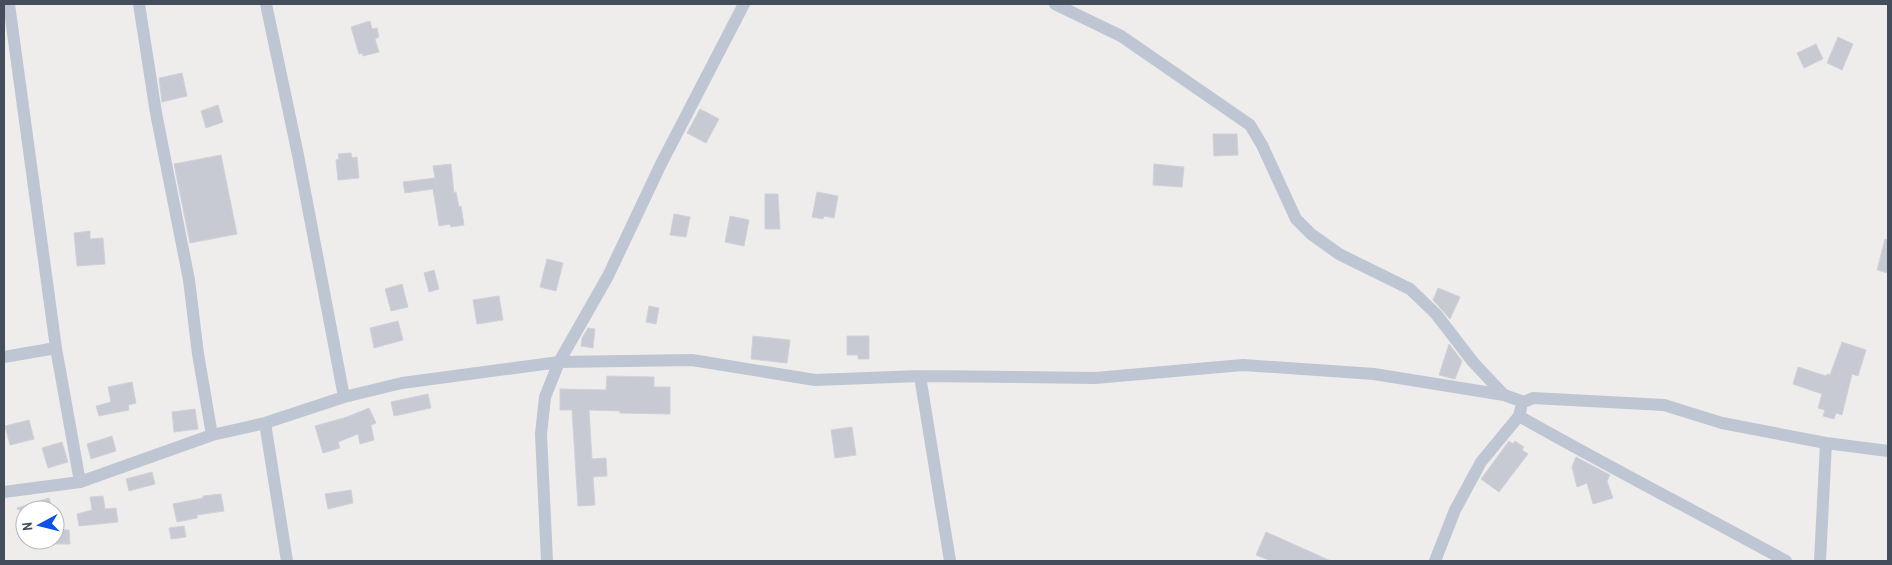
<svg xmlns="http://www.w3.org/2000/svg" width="1892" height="565" viewBox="0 0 1892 565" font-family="'Archivo Narrow',sans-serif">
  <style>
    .building { fill: #c8cad3; stroke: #d0d1d9 }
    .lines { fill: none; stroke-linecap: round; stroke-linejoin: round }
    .minor { stroke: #bec6d3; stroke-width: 12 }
  </style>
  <rect width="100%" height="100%" fill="#efecec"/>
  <path class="building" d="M370,21L372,29L377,28L379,37L375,39L379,52L363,56L362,53L359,54L351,27Z
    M1838,37L1853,44L1842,70L1827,63Z
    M1816,44L1823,59L1804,68L1797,53Z
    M182,73L187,96L162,102L159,78Z
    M218,105L223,122L206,128L201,111Z
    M700,109L719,119L706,143L687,133Z
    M1213,134H1237L1238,155L1214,156Z
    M351,153L352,158L357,157L359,178L338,180L336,160L339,159L338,154Z
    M221,155L237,234L190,243L174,164Z
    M451,164L454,193L456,192L459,207L461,206L464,225L451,227L450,224L439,226L433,189L405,193L403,182L435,178L433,166Z
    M1154,164L1184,167L1182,187L1153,185Z
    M817,192L838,196L834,218L824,216L823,219L812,217Z
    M765,194H778L780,229H765Z
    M674,214L690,217L686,237L670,235Z
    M730,216L749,220L744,246L725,242Z
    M90,231V239L103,238L105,264L77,266L74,233Z
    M1885,239L1888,240V273L1877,270Z
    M547,259L563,263L556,291L540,287Z
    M434,270L439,289L429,292L424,273Z
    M402,284L408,307L391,311L385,289Z
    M1438,288L1460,297L1450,319L1433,300Z
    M499,296L503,320L477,324L473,300Z
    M649,306L659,308L656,324L646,322Z
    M398,321L403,340L374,348L370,328Z
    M588,328L595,329L593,348L581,346L582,338Z
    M753,336L790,340L787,363L751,359Z
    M847,336H869V359H858V355H847Z
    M1842,342L1866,350L1858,376L1852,374L1842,415L1836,413L1834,419L1823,416L1825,410L1818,408L1822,394L1793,384L1798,367L1826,376L1827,374L1830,375Z
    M1449,344L1462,361L1455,379L1439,375Z
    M607,376L654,377V387H670V414L620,413V411L589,410L592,459L606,458L607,476L593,477L595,505L578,506L572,410H560V389L606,390Z
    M132,382L136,403L128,405L129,410L99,416L96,406L111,402L108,387Z
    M428,394L431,408L394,416L391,402Z
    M369,408L376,423L371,425L374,440L360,444L358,434L338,442L340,448L323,453L315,426L347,417Z
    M195,409L198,429L174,432L172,412Z
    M29,420L34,439L10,445L5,426Z
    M852,427L856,455L835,458L831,430Z
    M112,436L116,451L91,459L87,444Z
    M1509,441L1513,444L1515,441L1524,447L1522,450L1528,454L1499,492L1481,479Z
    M62,442L68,462L48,468L42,448Z
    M1576,457L1610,475L1607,481L1613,498L1593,504L1587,483L1577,487L1572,467Z
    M152,472L155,484L129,491L126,479Z
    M351,490L353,503L328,509L325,494Z
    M221,494L224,511L197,515V518L177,522L173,504L203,498V496Z
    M103,496L105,509L116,508L118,522L79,526L77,514L92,510L90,497Z
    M49,498L53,510H18L17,508Z
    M184,526L186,537L171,539L169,528Z
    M55,530H69L70,544H55Z
    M1266,532L1331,561H1271L1256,555Z"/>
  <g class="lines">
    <path class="minor" d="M9,4L56,348L80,482
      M139,4L156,113L189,280L198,354L212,435
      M266,4L298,155L344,397
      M1055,4L1121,36L1250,125L1262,145L1296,219L1311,234L1339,254L1410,289L1436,314L1473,362L1504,395
      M4,357L56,348
      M920,376L950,561
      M1519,416C1607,466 1697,512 1786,561
      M265,423L287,561
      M4,492L80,482L212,435L265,423L344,397L402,383L559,362L692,360L815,380L920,376L1095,378L1243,365L1374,374L1504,395L1524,402L1533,398L1664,405L1722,423L1826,443L1888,451
      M547,561L541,434L545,397L559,362L608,276L661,164L744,4
      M1435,561L1455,510L1481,462L1519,416L1521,408
      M1820,561L1826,443"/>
  </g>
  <rect width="1892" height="565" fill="none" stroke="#434d5b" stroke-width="10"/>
  <g transform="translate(40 525) rotate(263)"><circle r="24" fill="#ffffff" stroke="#b4b8bd"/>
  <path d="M0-4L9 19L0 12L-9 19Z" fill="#0d51e8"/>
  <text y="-8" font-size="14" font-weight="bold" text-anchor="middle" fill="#434d5b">N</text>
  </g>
</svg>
